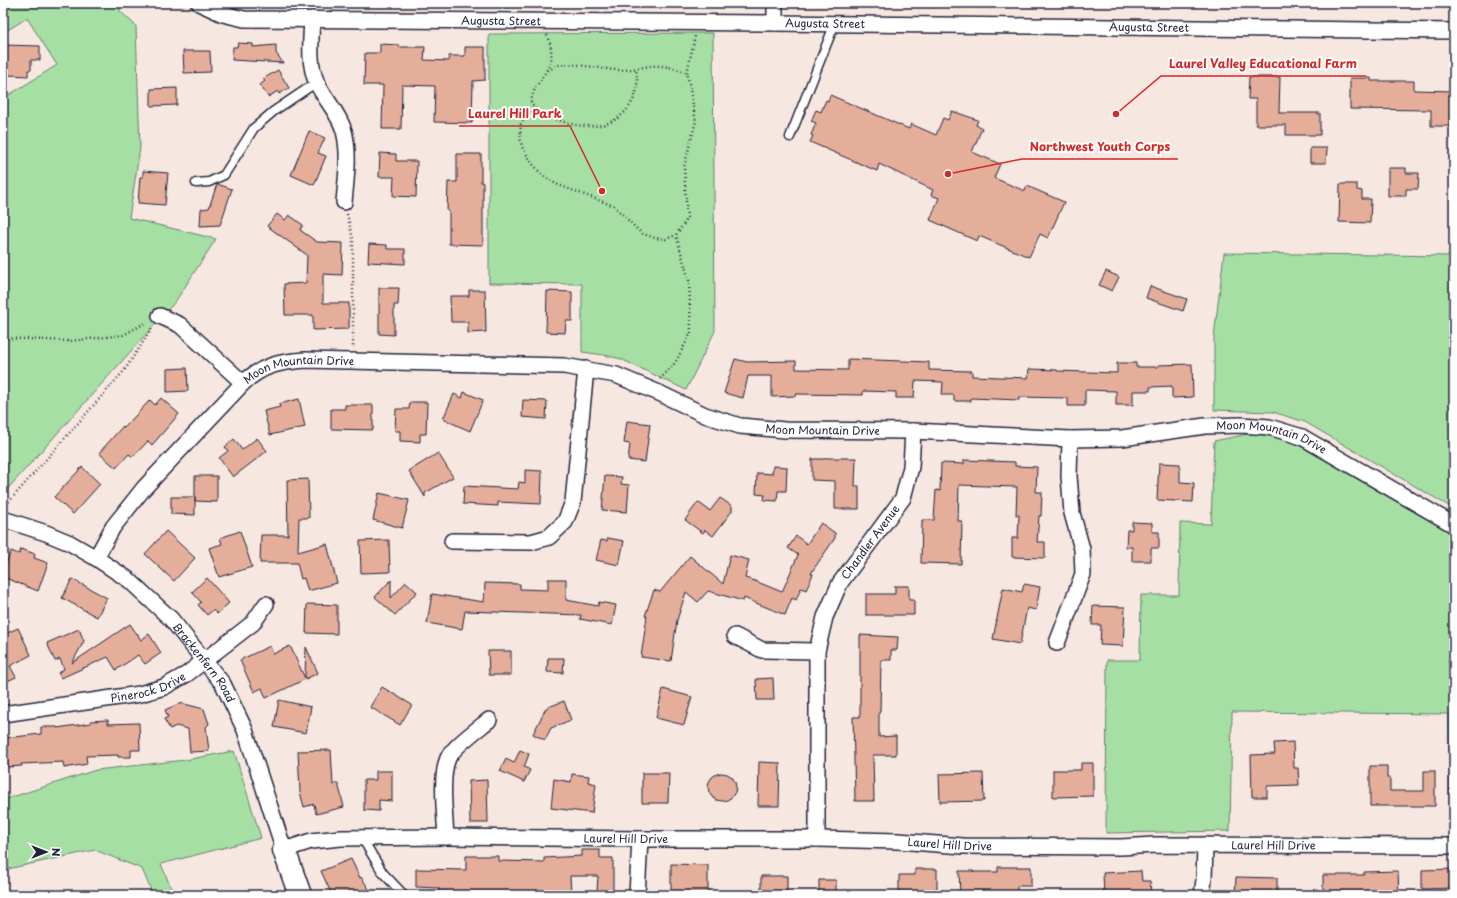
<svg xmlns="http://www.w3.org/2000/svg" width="1457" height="898" viewBox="0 0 1457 898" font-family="'Playpen Sans',sans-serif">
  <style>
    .green { fill: #a6dfa4; stroke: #648070 }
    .building { fill: #e5ae9b; stroke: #22223b }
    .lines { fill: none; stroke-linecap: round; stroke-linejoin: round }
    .lane-casing { stroke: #22223b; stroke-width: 11 }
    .street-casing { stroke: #22223b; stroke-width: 18 }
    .secondary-casing { stroke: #22223b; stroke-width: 25 }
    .path { stroke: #22223b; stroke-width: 2.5; stroke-dasharray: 1 3; stroke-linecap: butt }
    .lane { stroke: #fff; stroke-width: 8 }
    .street { stroke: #fff; stroke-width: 15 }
    .secondary { stroke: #fff; stroke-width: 22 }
    .labels { text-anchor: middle; stroke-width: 4; stroke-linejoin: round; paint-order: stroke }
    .street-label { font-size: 11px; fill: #22223b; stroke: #fff }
    .leader { fill: none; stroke: #d62828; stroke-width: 1.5 }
    .callout-dot { fill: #d62828; stroke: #fff; stroke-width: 1.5 }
    .callout-label { font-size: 12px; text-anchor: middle; font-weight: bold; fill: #d62828; stroke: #fff; stroke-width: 4; stroke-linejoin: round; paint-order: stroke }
  </style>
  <rect width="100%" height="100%" fill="#f7e7e1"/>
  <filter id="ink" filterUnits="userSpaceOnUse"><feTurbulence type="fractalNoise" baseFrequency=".025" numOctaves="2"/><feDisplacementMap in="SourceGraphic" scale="8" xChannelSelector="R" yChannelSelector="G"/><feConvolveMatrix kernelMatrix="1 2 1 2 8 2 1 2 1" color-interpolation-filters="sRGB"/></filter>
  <g filter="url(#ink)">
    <path class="green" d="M3,3H120V11L136,26L140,148L129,218L216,239L175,302L3,494V96L4,98L57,65L27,18L3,33Z
      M713,33L715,331L686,390L621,359L604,355L582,352V284L489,283V34Z
      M1224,253L1454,256V509L1305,422L1273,412L1214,410V337Z
      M1253,433L1290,440L1454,535V830H1450L1449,714L1232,712L1230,831L1106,833L1107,660H1140L1141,595H1179L1180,523L1211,524L1214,441Z
      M234,751L261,838L161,864L174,895H153L142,869L95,850L3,870V800L96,770L185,760Z"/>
    <path class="building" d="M238,43L253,44V47L276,45V53L283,63L232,60L233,47H237Z
      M380,44L399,45V47H425L424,60L449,61V56H465V47H485V80L473,81L472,123L434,122L435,86L402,85L401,129H382L383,85H364L365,53H380Z
      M3,45L40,46V60H31V70H28V76L8,75V70H6V64L3,63Z
      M183,51H210L211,72L184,73Z
      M278,70L289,88L279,94L278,91L268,97L260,85L265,81L263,79Z
      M1249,77H1280L1279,113H1320V135H1286V125H1256V99H1248Z
      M1350,78H1371V81H1414V90L1452,91V107H1454V126H1431V110L1350,109Z
      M177,88V105L151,106V89Z
      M830,95L909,129L911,124L936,135L943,118L948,120L952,111L978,120L976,125L982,128L972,152L1000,164L994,178L1025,191L1027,186L1064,202L1048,238L1040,234L1029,257L979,236L977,241L930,220L939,198L931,195L933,190L879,164L877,171L810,142L813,136L811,135L816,123L811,121L816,110L821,112L826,100L828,101Z
      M309,131L325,138L318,153L326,156L314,185L291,175Z
      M1310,148H1327L1326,163H1310Z
      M380,153L396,154V161H417L416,197L393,196L394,177H379Z
      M457,154H481V182L483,183V245L449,244V211H447L448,182H457Z
      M1388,168H1406V173H1419L1418,189H1406V196H1388Z
      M143,171L168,173L165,205L138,203L140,177H143Z
      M217,184L232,189L220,225L200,226L201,209L209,208Z
      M1340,184H1357V190L1362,191V199H1371L1370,223L1339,222Z
      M277,214L285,220L289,215L303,225L300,230L317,242L343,243L342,275L323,274V303H349V329L313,330V315H285L284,284L306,283L307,255L267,226Z
      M369,244L387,245V249H405V264L368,262Z
      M1106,271L1119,277L1112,291L1099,285Z
      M1150,286L1187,299L1183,311L1146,298Z
      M379,288H399L398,305H394V335L379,334Z
      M469,290H485L486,332L468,333V322H451L450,296H469Z
      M547,291L572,292V321H566L565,333L546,332Z
      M735,359L747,362L796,361V369L848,370V359L929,362V370L972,371V376L1028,378L1029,369L1057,370V371L1117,373V363H1136V367H1158V365L1192,364L1193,397L1172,398V386L1150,387V391H1133V405H1116V391L1085,390V406H1068V398L1019,397V400L971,398V401H954V395H942L943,382L915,381L914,398H896V392L863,391V395L796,394V396L772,397V376H748L743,398L724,393Z
      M187,368L188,391L167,392V369Z
      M464,392L483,400L470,431L443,419L454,394L462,398Z
      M161,398L179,414L152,445L148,441L133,457L129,454L116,468L99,453L123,426L124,428L150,400L155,405Z
      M299,399L305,427L270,435L264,411L280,407L279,404Z
      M523,400L547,401L546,419L522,417Z
      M410,402H427L426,434H420V442L400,441V431H395L396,409H409Z
      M345,405H373V430L331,429V409H345Z
      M627,421L650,424L645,462L628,460L630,444L624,443Z
      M257,438L267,451L233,477L219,458L228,451L225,447L234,439L242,450Z
      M438,453L453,477L425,493V497L409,471Z
      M825,458H856L855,486H859V509H835V481L812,480V459H825Z
      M964,460L1015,462V466L1037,467L1036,492H1042L1041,516H1039L1037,542H1045V558L1012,557V538H1018L1019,515H1016L1017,487L959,485L958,521H962L961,564L921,563L922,520H934L936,490L940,491L941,463L964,464Z
      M1159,463L1180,464V482L1194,483L1193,502L1157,500Z
      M773,466L787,467L786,491H778L777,501L764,500L765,495L756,494L757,473L772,474Z
      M82,467L100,484L73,514L54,497Z
      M525,470L542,471L541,504L498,502V506L463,504L464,486L518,489L519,482L525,483Z
      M195,476H217V502L195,501Z
      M605,476L622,477L621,484L629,485L627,512L602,510Z
      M308,479L309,518H299L298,552L327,544L337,583L308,591L304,578L301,579L297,563H260L261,535H288L287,480Z
      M379,493L409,500L402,528L373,520Z
      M171,497H195V515L171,514Z
      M720,498L732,506V511L713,536L705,530L703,533L685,520L698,502L710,511Z
      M1132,522L1152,523V532H1159V548H1151V561H1132V547H1126L1127,530H1132Z
      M821,523L835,533V538L811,573L813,574L806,590L801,588L796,600L792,598L785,615L744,598L743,601L708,591L698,602L686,592L677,620L671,661L641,657L647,616H645L654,590L660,592L690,556L723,584L730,555L749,560L745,578L755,581L782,592L798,555L788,548L796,536L807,544Z
      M166,531L195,558L174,581L145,554Z
      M240,531L252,567L219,577L209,548L222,544L220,538Z
      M608,538L624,541L619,565L596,560L601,540L607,541Z
      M389,540L390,572L361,573L360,541Z
      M21,549L35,554L34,558L48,563L38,591L3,577V572L11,551L19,554Z
      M207,578L229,603L217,614L213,610L207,615L198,605L201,602L192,592Z
      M72,579L107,598L97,617L62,598Z
      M548,579H566V600L598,606L599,602L616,605L612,625L580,619L581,615L465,611L462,629L427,623L432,594L484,602L485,583L520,584V589L548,590Z
      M391,580V598L406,582L417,592L395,615L375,597Z
      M1024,584L1040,587L1036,610L1027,608L1020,644L993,639L1003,588L1022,592Z
      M895,586H909V600H914V615H866V594H895Z
      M307,604L337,605V634L306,633Z
      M1093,606L1125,607L1123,646L1100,645L1101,625H1092Z
      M130,624L141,640L149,634L161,653L145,664L138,655L116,670L108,657L61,678L58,673L64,669L60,659L55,661L47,643L79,629L84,641L72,663Z
      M18,628L31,655L10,666L16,677L3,683V635Z
      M860,635L898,637L897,650H891V660H881L880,712H879V737L896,736V755H873L874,801H855L853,717H860Z
      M270,646L273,654L290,646L305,678L306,647L318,673L266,698L262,688L254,692L240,660Z
      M488,651H511V675H489Z
      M548,658H564L563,673L547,672Z
      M773,678L774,700H757L756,679Z
      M382,687L412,705L400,725L370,707Z
      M663,689L692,697L684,725L656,718Z
      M279,700L311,707L306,733L274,727Z
      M564,701L571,720L551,728L545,740L533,734L546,708Z
      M180,703L204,709L209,724L206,727L209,751L190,752L188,729L176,726L170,729L164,719L168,717L165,710Z
      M108,720V724L139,723L140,750H131V757H118V755L86,756L87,764L64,768L63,762L21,764L22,766L8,767L5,738L41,734V727H57V728L91,723V721Z
      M1293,742L1294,768H1298L1299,785L1267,786V797H1252L1251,755L1275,754L1274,743Z
      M331,750L333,785L338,783L344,807L316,814L314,804L304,807L300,792L298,751Z
      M520,750L529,754L524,767L530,770L524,782L500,771L506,759L514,763Z
      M759,762L780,763L779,806H758Z
      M1081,763H1093V796L1053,797V770H1081Z
      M1370,766H1387V778H1390V791H1424V771H1435V806H1370Z
      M376,771H392V801L379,800V811L364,810V780H376Z
      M642,773H669L668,803H642Z
      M983,773L984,801L940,802L939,774Z
      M708 787a14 14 0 1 1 28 0a14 14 0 1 1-28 0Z
      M572,774L589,776L588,782L596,784L592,813L551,808L554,779L571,782Z
      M487,780L488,823H470L469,781Z
      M582,850H600V858H613V891H597L598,876H570L571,893L538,894H477L439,892V888L416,887V869L466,870V856H498V861L544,862V858L582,856Z
      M351,859L360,878L361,877L373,895H332L321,871Z
      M671,864L708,865V895H671Z
      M998,867H1031V886H1017V895H960L959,871H973L974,872H998Z
      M915,869H937V895H899V875H915Z
      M1454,869V888L1422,889V870Z
      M1141,871L1142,881H1150L1151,895H1104L1103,873Z
      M1398,871L1399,895H1323V875H1364V872Z
      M761,876H787V895H761Z
      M1236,877L1277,878V895H1235Z
      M819,880H836V895H819Z"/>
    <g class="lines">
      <defs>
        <path id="lane" d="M790,137L835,23
          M196,183L209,182L224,175L254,128L274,111L317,82
          M362,838L383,873L404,895"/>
        <g id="street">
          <path id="s1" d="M199,3L223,14L244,19L775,23L1454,31"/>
          <path d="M312,19C311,40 308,64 317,83C325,100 339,113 344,131C350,154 346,179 344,202"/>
          <path d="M775,23V3"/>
          <path d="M160,316L180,325L243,383"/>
          <path id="s2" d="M3,519L46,533L70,543L96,558L129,580L171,619L223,684L245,730L284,850L311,841L341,838L446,837L640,839H817L898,841L963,846L1121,847L1154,845L1454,846"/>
          <path d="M452,541L531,542L549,537L565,522L573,502L586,369"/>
          <path id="s3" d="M96,558L113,527L144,488L243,383C263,365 279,362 305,360L564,366L616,375L659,393L705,415L740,426L785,430L913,431L1070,439L1122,438L1205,426L1241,425L1269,427L1302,437L1454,525"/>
          <path d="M735,636L762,650L817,651"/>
          <path d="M1057,643L1083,574L1082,549L1072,513L1069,476L1070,439"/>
          <path id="s4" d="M3,714L140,694L164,687L187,674L253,623L266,604"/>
          <path d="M446,837C445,816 440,776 448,758C454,746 478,729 489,720"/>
          <path id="s5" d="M817,839V651L825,617L840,583L903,498L911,467L913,431"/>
          <path d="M637,895L640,839"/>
          <path d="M1202,895L1204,880L1205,845"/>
        </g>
        <path id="secondary" d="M284,850L300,895"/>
      </defs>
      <use href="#lane" class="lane-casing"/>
      <use href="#street" class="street-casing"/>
      <use href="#secondary" class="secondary-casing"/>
      <path class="path" d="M547,35C562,71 534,75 531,103C537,112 545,115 556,119C583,130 616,131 632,102C638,92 638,81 636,69
        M548,71C551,69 555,66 559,65C574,62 603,70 621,70C631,70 641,67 651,66C663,65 676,68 687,73
        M535,110L527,115L521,124L520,137L522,147L532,163L542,175L556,184L614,206L641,233L655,238L666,239L676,235L687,219L684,167L696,121L687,73L695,36
        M347,214L353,239V348
        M3,338L70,341L123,335L147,322
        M660,379L675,363L691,333L689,280L676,235
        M6,505L124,371L153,327"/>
      <use href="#lane" class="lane"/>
      <use href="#street" class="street"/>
      <use href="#secondary" class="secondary"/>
    </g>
  </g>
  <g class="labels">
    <g class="street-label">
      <text dy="4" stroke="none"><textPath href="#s1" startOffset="305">Augusta Street</textPath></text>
      <text dy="4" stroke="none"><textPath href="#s1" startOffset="629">Augusta Street</textPath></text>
      <text dy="4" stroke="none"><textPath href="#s1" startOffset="953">Augusta Street</textPath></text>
      <text dy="4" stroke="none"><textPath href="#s3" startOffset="289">Moon Mountain Drive</textPath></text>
      <text dy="4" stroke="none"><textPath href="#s3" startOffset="826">Moon Mountain Drive</textPath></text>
      <text dy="4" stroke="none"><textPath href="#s3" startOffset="1278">Moon Mountain Drive</textPath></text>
      <text dy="4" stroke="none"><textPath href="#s5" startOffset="311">Chandler Avenue</textPath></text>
      <text dy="4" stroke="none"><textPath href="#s2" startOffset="253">Brackenfern Road</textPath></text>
      <text dy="4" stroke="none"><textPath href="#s4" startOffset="148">Pinerock Drive</textPath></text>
      <text dy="4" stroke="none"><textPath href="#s2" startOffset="802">Laurel Hill Drive</textPath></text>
      <text dy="4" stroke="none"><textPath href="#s2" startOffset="1126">Laurel Hill Drive</textPath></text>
      <text dy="4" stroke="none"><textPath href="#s2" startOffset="1450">Laurel Hill Drive</textPath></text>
    </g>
  </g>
  <path class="leader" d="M1116 114L1161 76H1366M602 191L570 126H459M948 174L1022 159H1178"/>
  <g class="callout-dot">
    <circle cx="1116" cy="114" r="4"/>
    <circle cx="602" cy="191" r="4"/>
    <circle cx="948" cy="174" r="4"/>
  </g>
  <g class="callout-label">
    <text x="1263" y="68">Laurel Valley Educational Farm</text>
    <text x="515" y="118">Laurel Hill Park</text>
    <text x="1100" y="151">Northwest Youth Corps</text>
  </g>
  <rect width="1457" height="898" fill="none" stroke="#fff" stroke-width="16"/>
  <rect x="8" y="8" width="1441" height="882" fill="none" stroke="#22223b" stroke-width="1.5" filter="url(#ink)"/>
  <g transform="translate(46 852) rotate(90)" stroke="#ffffff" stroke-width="3" paint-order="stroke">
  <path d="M0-3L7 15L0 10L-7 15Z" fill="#22223b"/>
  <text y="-6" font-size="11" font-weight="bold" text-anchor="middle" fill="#22223b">N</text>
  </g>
</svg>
